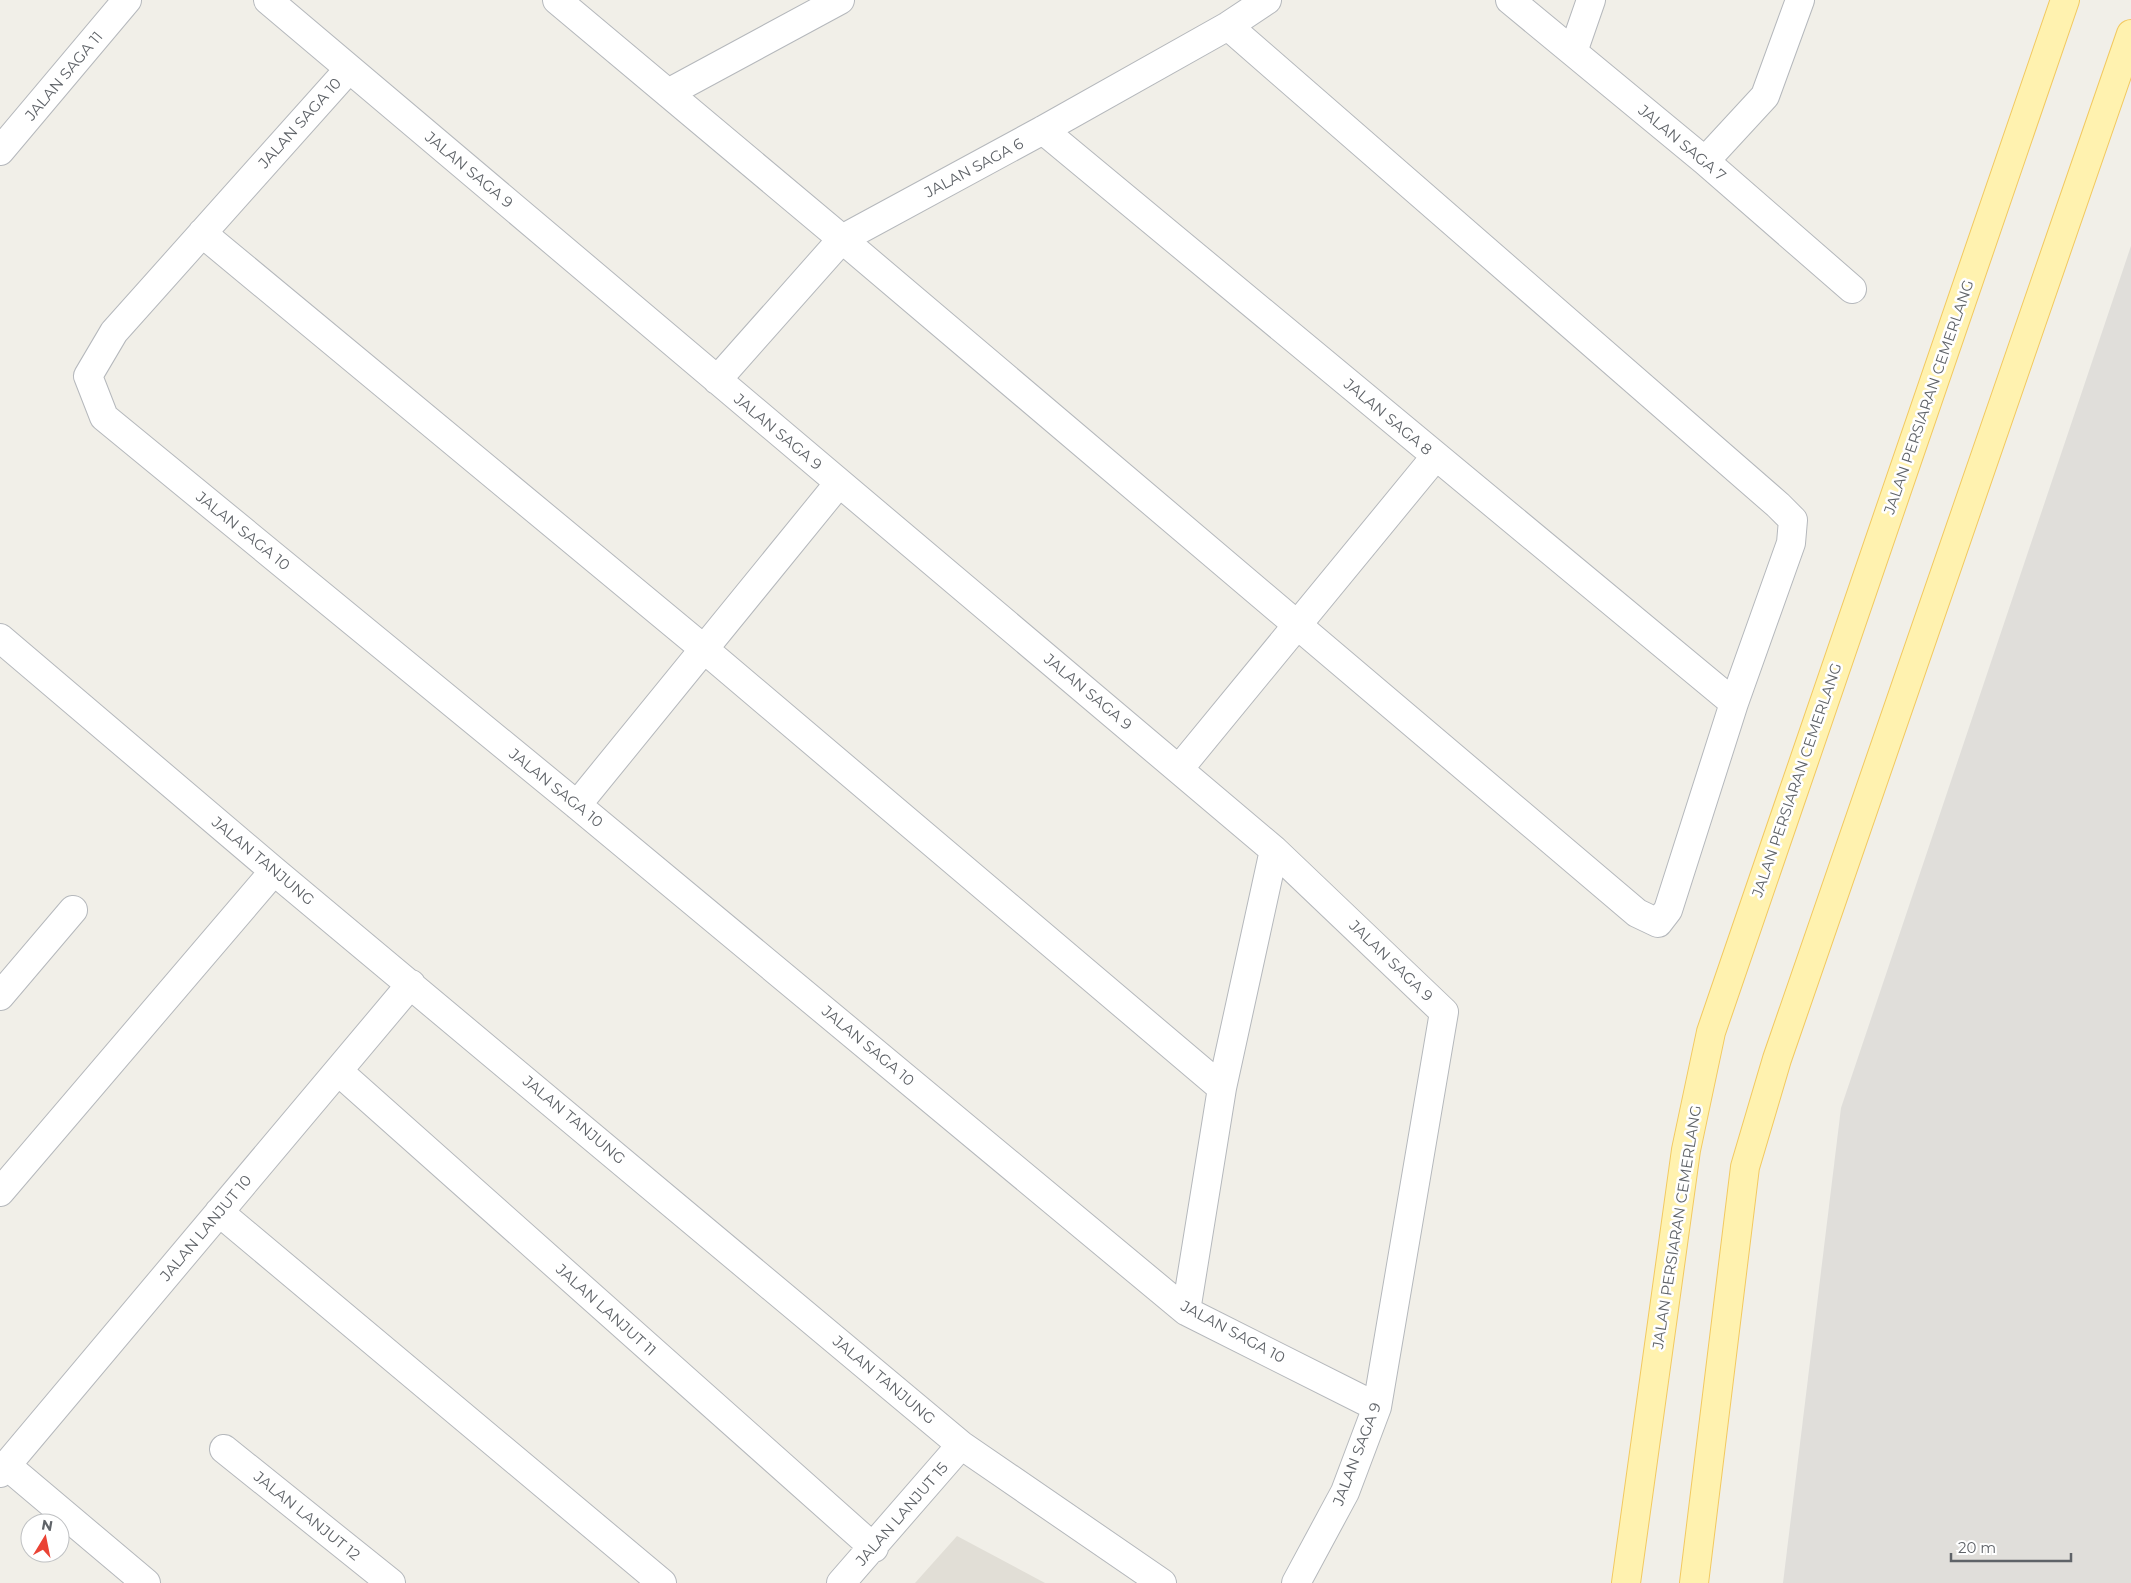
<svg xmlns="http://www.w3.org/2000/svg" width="2131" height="1583" viewBox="0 0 2131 1583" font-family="Montserrat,sans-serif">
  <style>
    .industrial { fill: #e0deda }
    .education { fill: #e1ded6 }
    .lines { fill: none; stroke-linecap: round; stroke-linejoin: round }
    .minor-casing { stroke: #b5b8bc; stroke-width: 30 }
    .major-casing { stroke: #f2c960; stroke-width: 30 }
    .minor { stroke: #fff; stroke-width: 28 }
    .major { stroke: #fff2af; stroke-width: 28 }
    .labels { text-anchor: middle; stroke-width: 5; stroke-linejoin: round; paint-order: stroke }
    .street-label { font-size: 15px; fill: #5f6368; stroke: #fff }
  </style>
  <rect width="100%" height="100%" fill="#f1efe8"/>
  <path class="industrial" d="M2131,246V1583H1783L1841,1108Z"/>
  <path class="education" d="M957,1536L1045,1583H915Z"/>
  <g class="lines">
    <defs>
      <path id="minor" d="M268,0L1274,850L1444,1012L1377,1407L1345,1492L1296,1583
        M557,0L842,239L1637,913L1658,923L1668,910L1734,703L1791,543L1793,520L1778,505L1228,26
        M1510,0L1705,161L1852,289
        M1573,52L1591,0
        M349,69L114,332L88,376L104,417L577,805L1186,1311L1377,1407
        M668,93L840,0
        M1043,130L1734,703
        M0,151L127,0
        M1705,161L1765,96L1800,0
        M202,233L704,649L1222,1088
        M717,380L842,239L1043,130L1228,26L1267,0
        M0,638L274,871L961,1445L1162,1583
        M1179,769L1436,456
        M577,805L839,483
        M0,996L73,910
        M338,1071L874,1548
        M0,1192L274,871
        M219,1212L662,1583
        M1186,1311L1222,1088L1274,850
        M224,1449L391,1583
        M6,1465L146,1583
        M0,1473L411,984
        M841,1583L961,1445"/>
      <path id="major" d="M1626,1583L1686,1150L1711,1032L2065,0
        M1694,1583L1745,1167L1777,1059L2131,34"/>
    </defs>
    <use href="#minor" class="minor-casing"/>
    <use href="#major" class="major-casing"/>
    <use href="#minor" class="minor"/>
    <use href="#major" class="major"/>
  </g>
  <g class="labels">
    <g class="street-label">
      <text transform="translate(64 76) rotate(-50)" y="5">JALAN SAGA 11</text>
      <text transform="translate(300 123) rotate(-48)" y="5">JALAN SAGA 10</text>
      <text transform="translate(1682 143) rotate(40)" y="5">JALAN SAGA 7</text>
      <text transform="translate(974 168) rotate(-28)" y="5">JALAN SAGA 6</text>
      <text transform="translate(469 170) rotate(40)" y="5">JALAN SAGA 9</text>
      <text transform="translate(1929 397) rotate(-71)" y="5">JALAN PERSIARAN CEMERLANG</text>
      <text transform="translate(1388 417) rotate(40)" y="5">JALAN SAGA 8</text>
      <text transform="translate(778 432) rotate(40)" y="5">JALAN SAGA 9</text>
      <text transform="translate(243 531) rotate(39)" y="5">JALAN SAGA 10</text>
      <text transform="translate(1088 692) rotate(40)" y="5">JALAN SAGA 9</text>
      <text transform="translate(1797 780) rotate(-71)" y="5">JALAN PERSIARAN CEMERLANG</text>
      <text transform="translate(556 788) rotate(39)" y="5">JALAN SAGA 10</text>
      <text transform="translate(263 861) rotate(40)" y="5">JALAN TANJUNG</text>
      <text transform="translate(1391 961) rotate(44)" y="5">JALAN SAGA 9</text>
      <text transform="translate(868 1046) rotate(40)" y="5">JALAN SAGA 10</text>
      <text transform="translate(574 1120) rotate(40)" y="5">JALAN TANJUNG</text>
      <text transform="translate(1677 1227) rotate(-81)" y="5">JALAN PERSIARAN CEMERLANG</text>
      <text transform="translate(206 1228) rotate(-50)" y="5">JALAN LANJUT 10</text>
      <text transform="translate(606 1310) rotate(42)" y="5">JALAN LANJUT 11</text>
      <text transform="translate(1233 1332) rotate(28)" y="5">JALAN SAGA 10</text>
      <text transform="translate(884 1380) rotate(40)" y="5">JALAN TANJUNG</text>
      <text transform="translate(1357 1454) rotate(-69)" y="5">JALAN SAGA 9</text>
      <text transform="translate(902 1514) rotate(-49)" y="5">JALAN LANJUT 15</text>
      <text transform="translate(307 1516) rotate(39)" y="5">JALAN LANJUT 12</text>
    </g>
  </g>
  <g transform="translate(45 1538) rotate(10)"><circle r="24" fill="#ffffff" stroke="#bfc1c3"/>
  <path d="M0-4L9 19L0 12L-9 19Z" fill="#ea4335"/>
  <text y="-8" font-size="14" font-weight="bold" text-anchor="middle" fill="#5f6368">N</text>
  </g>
  <path d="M1951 1553v8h120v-8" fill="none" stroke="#5f6368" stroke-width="2.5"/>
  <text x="1958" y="1553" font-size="15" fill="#5f6368" stroke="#ffffff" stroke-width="4" paint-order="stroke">20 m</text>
</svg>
